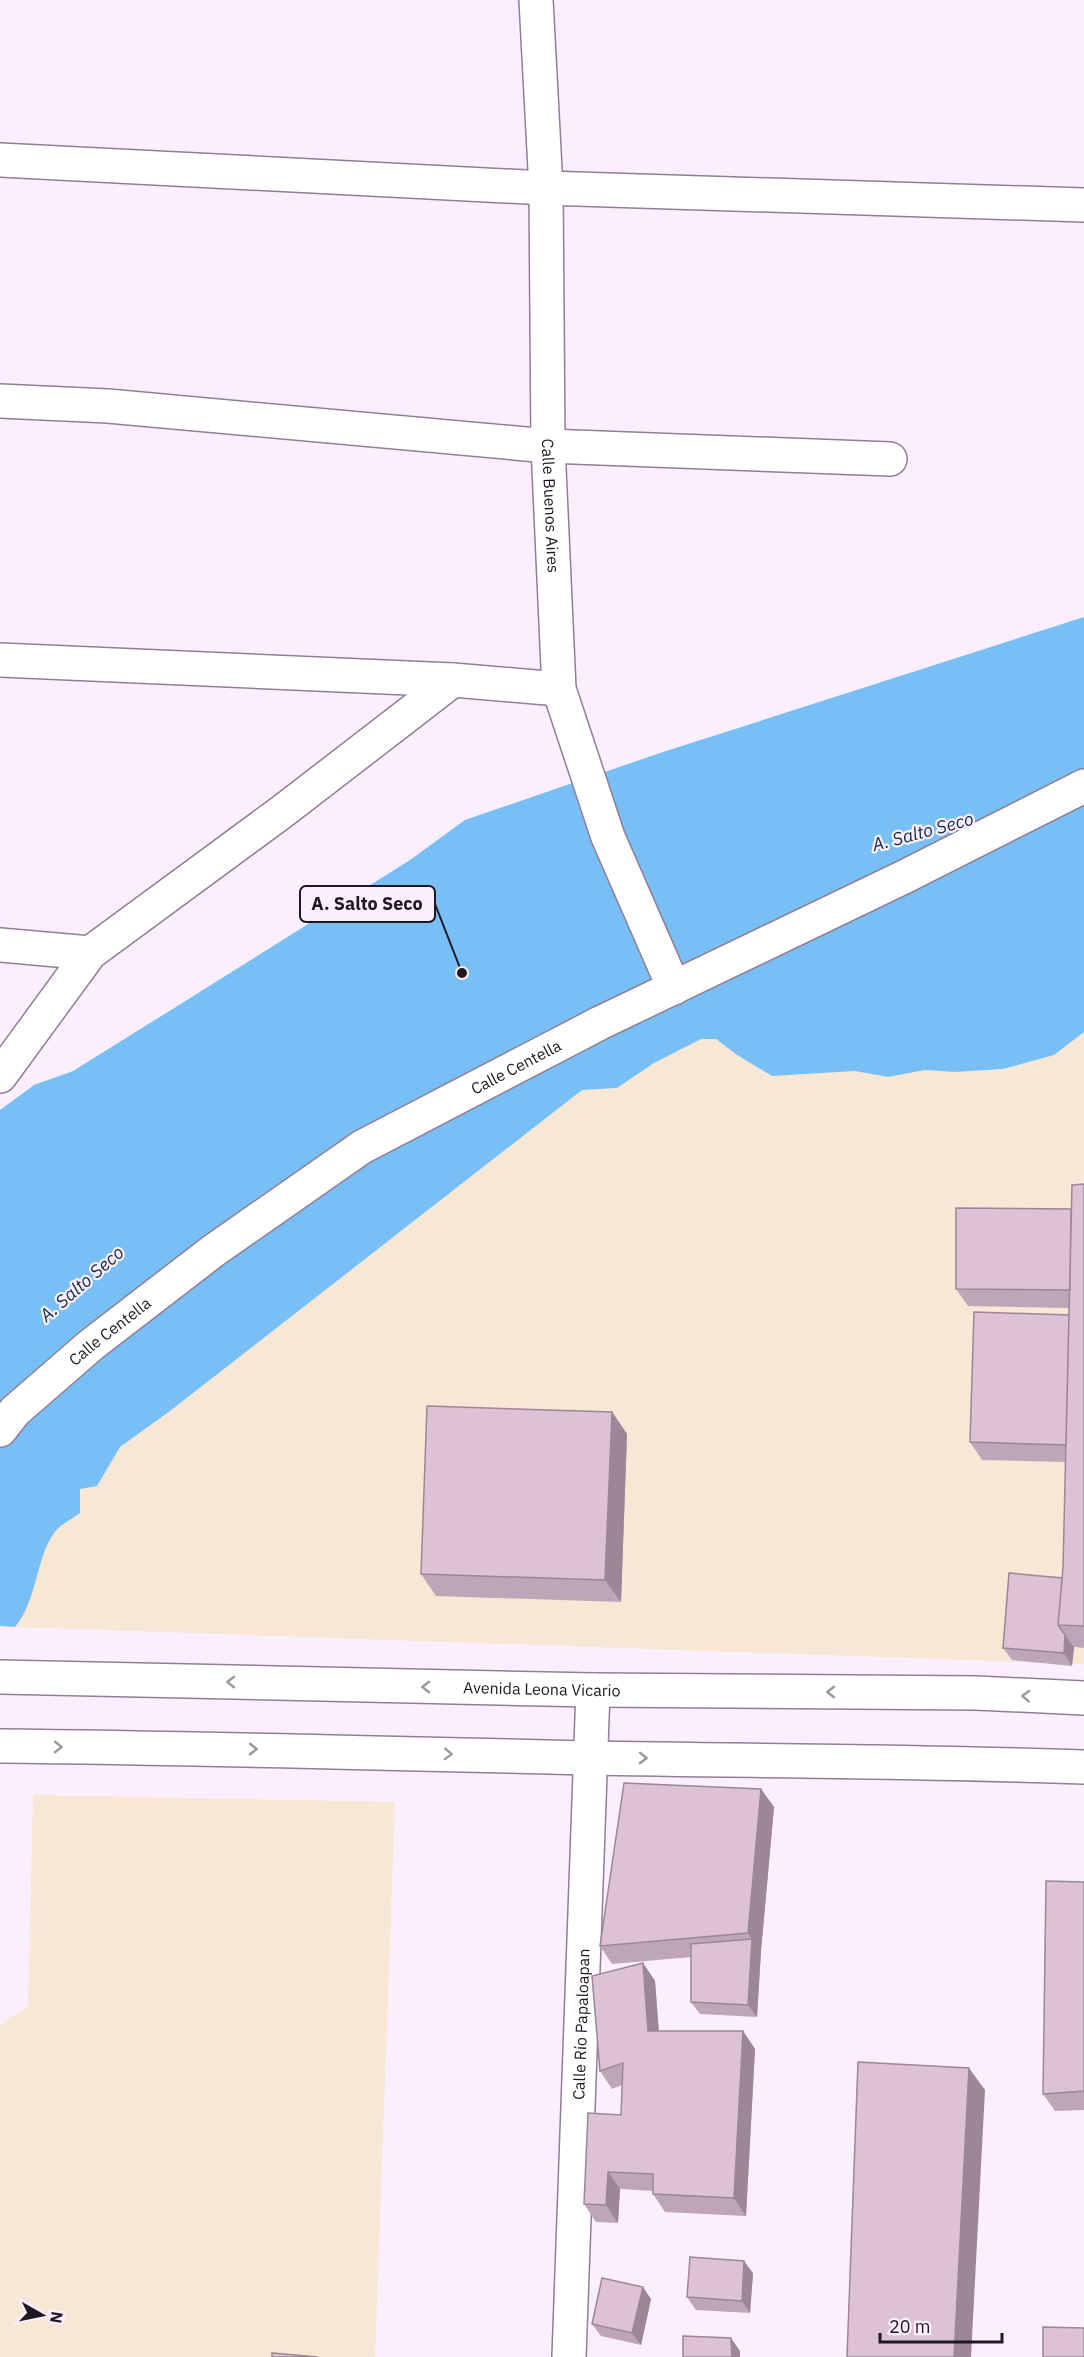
<svg xmlns="http://www.w3.org/2000/svg" width="1084" height="2357" viewBox="0 0 1084 2357" font-family="'IBM Plex Sans',sans-serif">
  <style>
    .industrial { fill: #f7e7d5 }
    .water { fill: #78bff6 }
    .lines { fill: none; stroke-linecap: round; stroke-linejoin: round }
    .street-casing { stroke: #917e96; stroke-width: 36 }
    .secondary-casing { stroke: #917e96; stroke-width: 36 }
    .street { stroke: #fff; stroke-width: 33 }
    .secondary { stroke: #fff; stroke-width: 33 }
    .wall { fill: #bea6b8 }
    .shaded-wall { fill: #9b8796 }
    .building { fill: #ddc1d6; stroke: #9b8796; stroke-width: 1.5 }
    .oneway { stroke: #9a979b }
    .labels { text-anchor: middle; stroke-width: 4.5; stroke-linejoin: round; paint-order: stroke }
    .street-label { font-size: 16px; fill: #1f1821; stroke: #fbefff }
    .water-label { font-size: 18px; font-style: italic; fill: #0e2d43; stroke: #fbefff }
    .leader { fill: none; stroke: #1f1821; stroke-width: 2 }
    .callout-dot { fill: #1f1821; stroke: #fbefff; stroke-width: 2 }
    .callout { fill: #fbefff; stroke: #1f1821; stroke-width: 2 }
    .callout-label { font-size: 18px; text-anchor: middle; font-weight: bold; fill: #1f1821 }
  </style>
  <rect width="100%" height="100%" fill="#fbefff"/>
  <path class="industrial" d="M1084,1032V1664L15,1627L22,1619L40,1561L55,1531L80,1513V1489L97,1486L120,1447L170,1411L582,1090L617,1088L654,1063L701,1039H716L737,1055L772,1076L855,1071L888,1077L925,1070L955,1072L1003,1069L1054,1055Z
    M33,1795L395,1802L375,2357H0V2025L28,2006Z"/>
  <path class="water" d="M1084,617V1032L1054,1055L1003,1069L955,1072L925,1070L888,1077L855,1071L772,1076L737,1055L716,1039H701L654,1063L617,1088L582,1090L170,1411L120,1447L97,1486L80,1489V1513C72,1519 60,1525 54,1533C35,1561 37,1601 15,1627L0,1626V1110L34,1085L73,1071L187,1000L410,860L465,820L660,753Z"/>
  <g class="lines">
    <defs>
      <g id="street">
        <path id="s1" d="M536,0L546,188L548,446L559,689L608,837L674,988"/>
        <path d="M0,160L546,188L1084,205"/>
        <path d="M0,401L108,406L548,446L890,459"/>
        <path d="M0,660L453,680L559,689"/>
        <path d="M0,945L90,953"/>
        <path d="M0,1076L90,953L283,811L453,680"/>
        <path id="s2" d="M0,1430L15,1411L91,1345L213,1251L362,1147L600,1023L904,877L1084,786"/>
        <path id="s3" d="M569,2357L593,1690"/>
      </g>
      <g id="secondary">
        <path id="s4" d="M0,1677L593,1690L976,1693L1084,1698"/>
        <path d="M0,1746C196,1748 392,1753 588,1758C754,1761 919,1761 1084,1767"/>
      </g>
    </defs>
    <use href="#street" class="street-casing"/>
    <use href="#secondary" class="secondary-casing"/>
    <use href="#street" class="street"/>
    <use href="#secondary" class="secondary"/>
  </g>
  <path class="wall" d="M1084,1184V1648L1074,1647L1072,1666L1012,1660L1003,1648L1063,1578L1066,1462L982,1460L970,1442L1069,1315V1308L968,1306L956,1289L1071,1209Z
    M612,1412L627,1434L621,1602L436,1596L421,1574Z
    M761,1789L774,1807L761,1951L757,2017L700,2014L691,2002V1957L612,1964L600,1946Z
    M1084,1882V2110L1055,2111L1043,2094Z
    M643,1963L655,1981L659,2031H743L755,2049L746,2216L665,2212L653,2194V2191L620,2189L618,2223L596,2222L584,2204L621,2115L622,2085L612,2089L600,2071Z
    M753,2273L750,2313L696,2310L687,2297Z
    M651,2299L641,2345L601,2336L592,2324Z"/>
  <path class="shaded-wall" d="M612,1412L627,1434L621,1602L605,1580Z
    M1065,1635L1074,1647L1072,1666L1064,1653Z
    M761,1789L774,1807L761,1951L757,2017L748,2005L752,1939L748,1933Z
    M643,1963L655,1981L660,2049L648,2031Z
    M743,2031L755,2049L746,2216L734,2198Z
    M969,2068L985,2090L971,2357H954Z
    M608,2172L620,2189L618,2223L606,2205Z
    M744,2261L753,2273L750,2313L742,2301Z
    M643,2287L651,2299L641,2345L632,2333Z
    M731,2338L740,2351V2357H732Z"/>
  <path class="building" d="M1084,1184V1626L1058,1625L1063,1568L1072,1185Z
    M956,1208L1071,1209L1070,1290L956,1289Z
    M974,1312L1069,1315L1066,1445L970,1442Z
    M427,1406L612,1412L605,1580L421,1574Z
    M1009,1573L1062,1578L1058,1625L1065,1635L1064,1653L1003,1648Z
    M624,1783L761,1789L748,1933L600,1946Z
    M1046,1881L1084,1882V2091L1043,2094Z
    M752,1939L748,2005L691,2002V1944Z
    M643,1963L648,2031H743L734,2198L653,2194V2174L608,2172L606,2205L584,2204L588,2113L621,2115L623,2063L600,2071L592,1976Z
    M858,2062L969,2068L954,2357H847Z
    M690,2257L744,2261L742,2301L687,2297Z
    M602,2278L643,2287L632,2333L592,2324Z
    M1043,2327L1084,2328V2357H1043Z
    M683,2336L731,2338L732,2357H683Z
    M272,2353L318,2357H272Z"/>
  <defs><path id="oneway-chevron" d="M-2-3.5L2.5 0L-2 3.5" fill="none" stroke-width="1.6" stroke-linecap="round" stroke-linejoin="round" transform="scale(1.5)"/></defs>
  <g class="oneway">
    <use href="#oneway-chevron" transform="translate(231 1682) rotate(-179)"/>
    <use href="#oneway-chevron" transform="translate(426 1687) rotate(-179)"/>
    <use href="#oneway-chevron" transform="translate(831 1692) rotate(-180)"/>
    <use href="#oneway-chevron" transform="translate(1026 1696) rotate(-177)"/>
    <use href="#oneway-chevron" transform="translate(58 1747) rotate(1)"/>
    <use href="#oneway-chevron" transform="translate(253 1749) rotate(1)"/>
    <use href="#oneway-chevron" transform="translate(448 1754) rotate(2)"/>
    <use href="#oneway-chevron" transform="translate(643 1758) rotate(1)"/>
  </g>
  <g class="labels">
    <g class="street-label">
      <text dy="6" stroke="none"><textPath href="#s1" startOffset="506">Calle Buenos Aires</textPath></text>
      <text dy="6" stroke="none"><textPath href="#s2" startOffset="634">Calle Centella</textPath></text>
      <text dy="6" stroke="none"><textPath href="#s2" startOffset="148">Calle Centella</textPath></text>
      <text dy="6" stroke="none"><textPath href="#s4" startOffset="542">Avenida Leona Vicario</textPath></text>
      <text dy="6" stroke="none"><textPath href="#s3" startOffset="333">Calle Río Papaloapan</textPath></text>
    </g>
    <g class="water-label">
      <text transform="translate(923 832) rotate(-15)" y="6">A. Salto Seco</text>
      <text transform="translate(82 1284) rotate(-41)" y="6">A. Salto Seco</text>
    </g>
  </g>
  <path class="leader" d="M462 973L435 904"/>
  <circle class="callout-dot" cx="462" cy="973" r="6"/>
  <rect class="callout" x="300" y="886" width="135" height="36" rx="6"/>
  <g class="callout-label">
    <text x="367" y="910">A. Salto Seco</text>
  </g>
  <g transform="translate(42 2315) rotate(99)" stroke="#fbefff" stroke-width="4.5" paint-order="stroke">
  <path d="M0-4.5L10 22L0 15L-10 22Z" fill="#1f1821"/>
  <text y="-9" font-size="16" font-weight="bold" text-anchor="middle" fill="#1f1821">N</text>
  </g>
  <path d="M880 2333v9h122v-9" fill="none" stroke="#1f1821" stroke-width="3"/>
  <text x="889" y="2333" font-size="18" fill="#1f1821" stroke="#fbefff" stroke-width="4.5" paint-order="stroke">20 m</text>
</svg>
